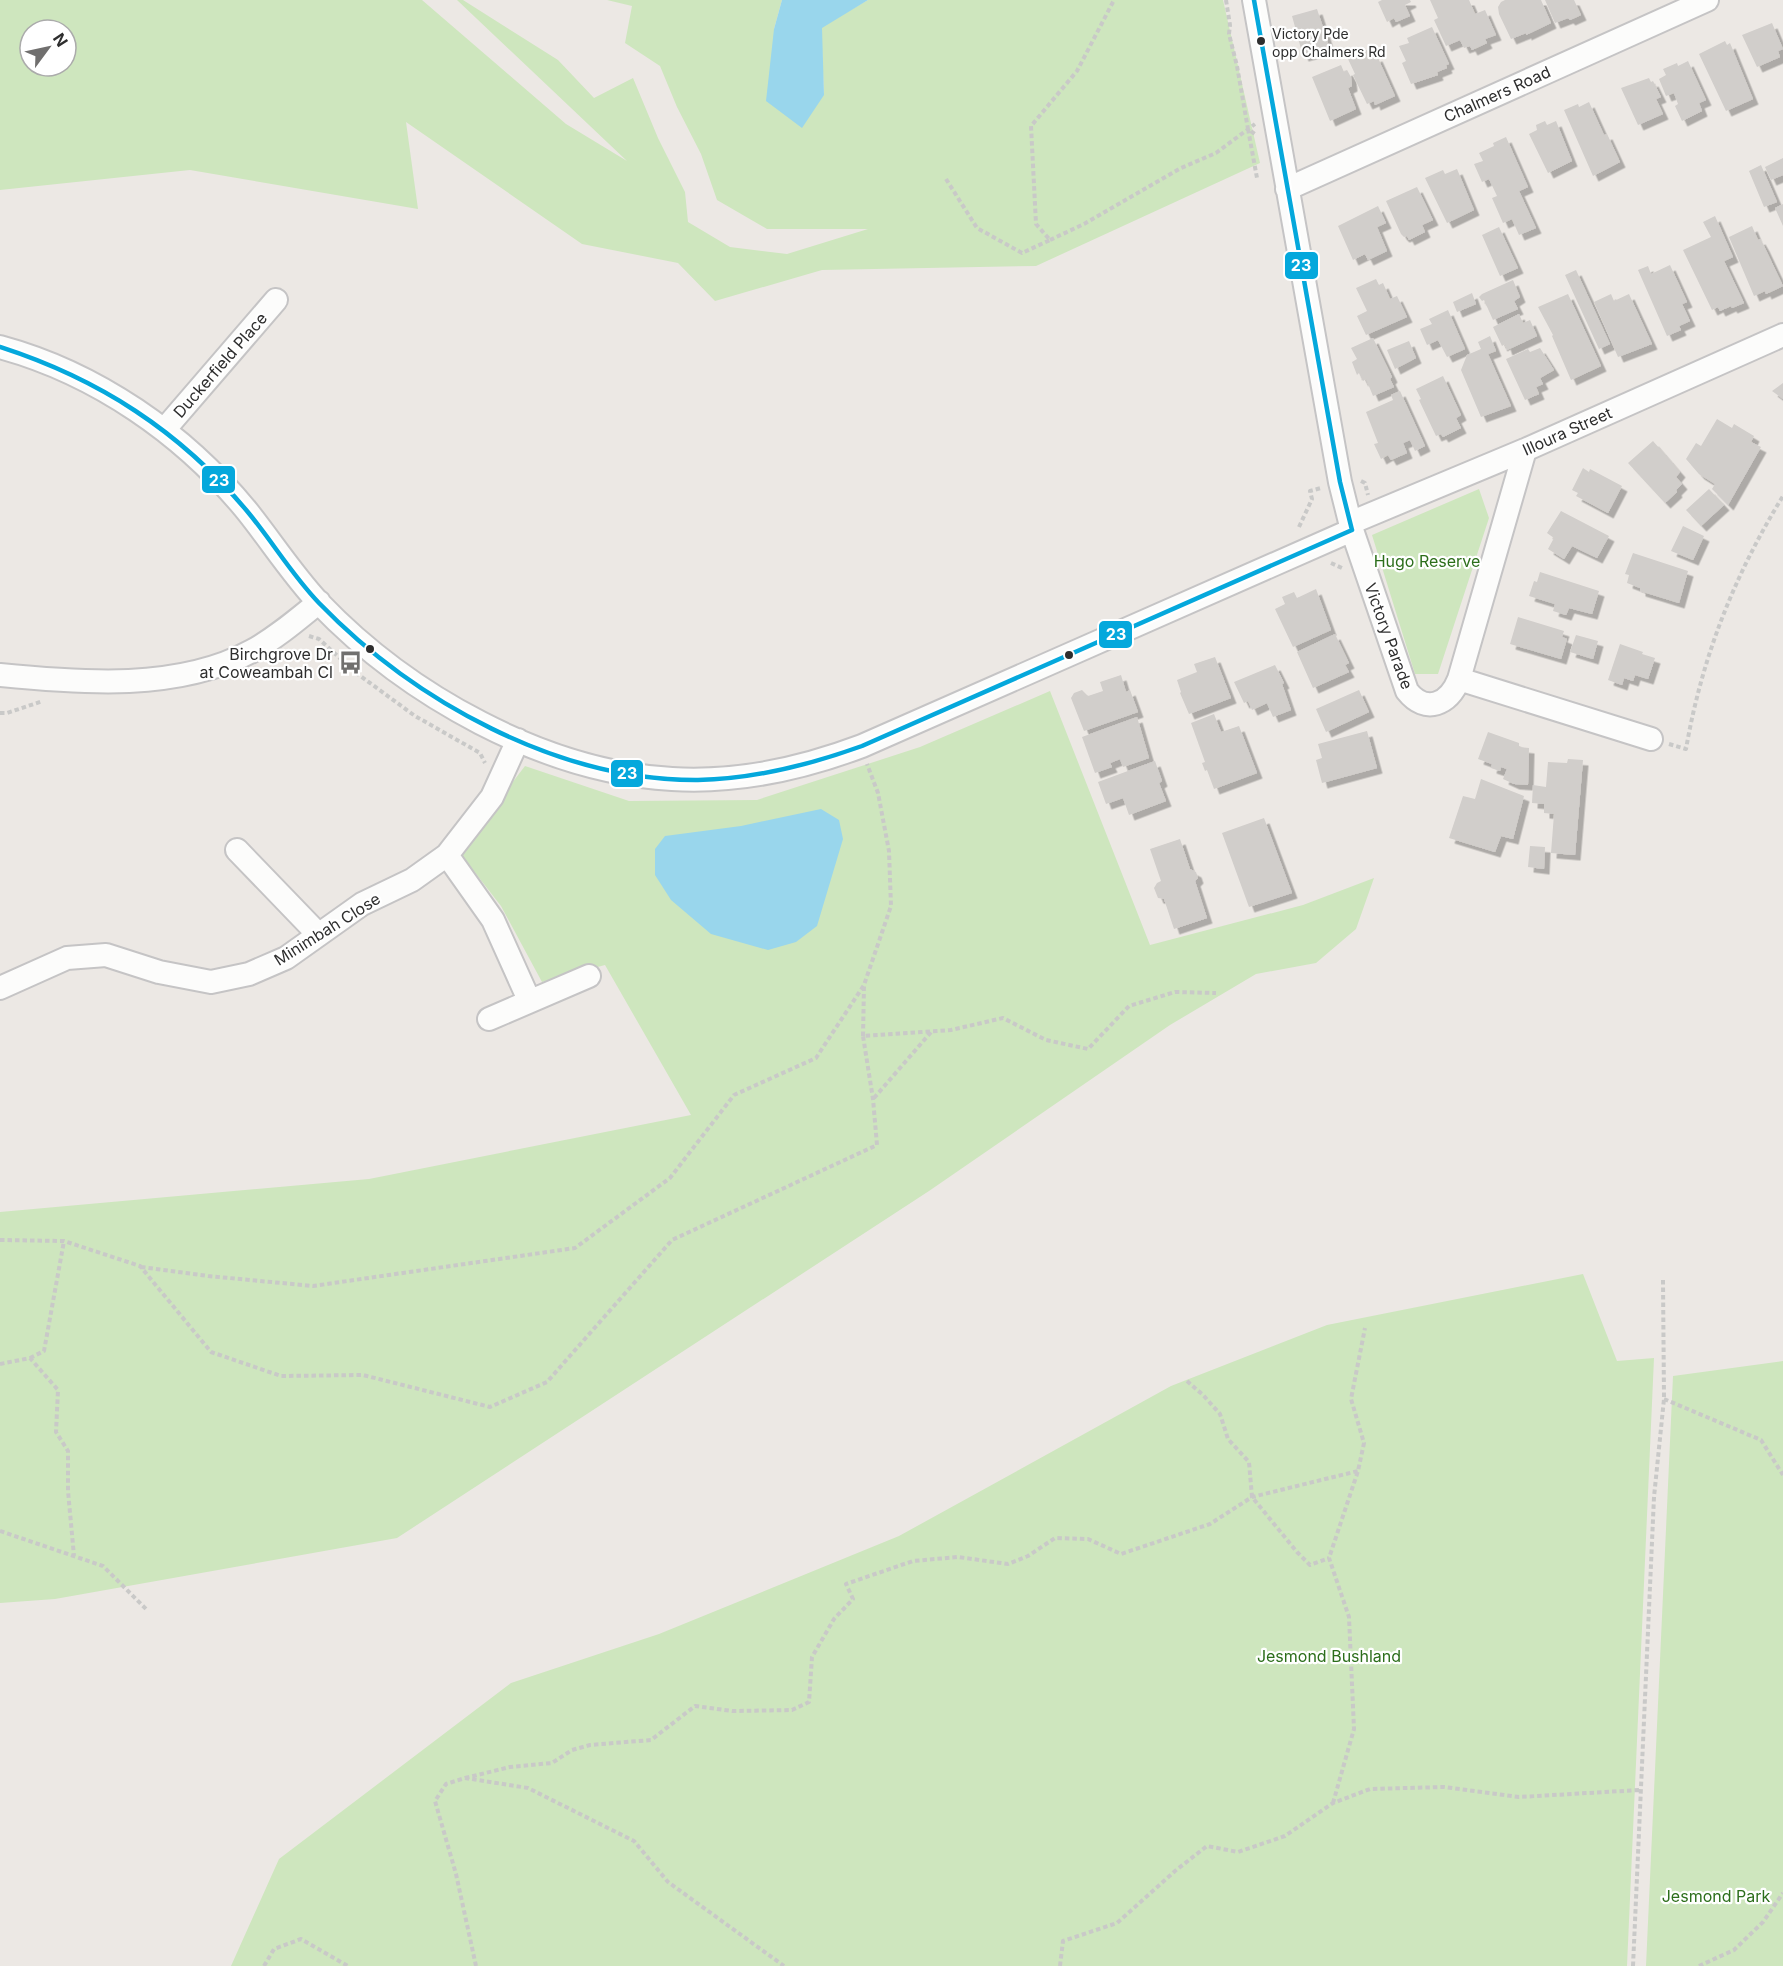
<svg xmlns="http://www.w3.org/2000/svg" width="1783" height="1966" viewBox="0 0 1783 1966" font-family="Inter,sans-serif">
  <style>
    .green { fill: #cee6be; fill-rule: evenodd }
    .water { fill: #99d6ec }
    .building { fill: #d1cecb; filter: url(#shadow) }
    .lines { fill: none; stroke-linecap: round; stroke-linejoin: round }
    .minor-casing { stroke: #c5c4c5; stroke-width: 26 }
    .path { stroke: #c9c9c8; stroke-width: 4; stroke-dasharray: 4.5 3; stroke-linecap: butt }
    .minor { stroke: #fcfcfb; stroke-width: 22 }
    .bus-1-casing { stroke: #fff; stroke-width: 9 }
    .bus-1 { stroke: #05a8dc; stroke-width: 4.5 }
    .bus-dot { fill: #2e2e2e; stroke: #fff; stroke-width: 2 }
    .labels { text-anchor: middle; stroke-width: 4.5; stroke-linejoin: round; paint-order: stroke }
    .bus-label { font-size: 14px; fill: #2e2e2e; stroke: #fff; text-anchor: start }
    .street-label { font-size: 16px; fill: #2e2e2e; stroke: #fff }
    .park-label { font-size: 16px; fill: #2c6e1b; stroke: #fff }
    .poi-label { font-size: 16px; fill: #2e2e2e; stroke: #fff; text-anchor: end }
    .line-badge { stroke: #fff; stroke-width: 2 }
    .badge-label { font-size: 16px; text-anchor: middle; font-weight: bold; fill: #fff }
  </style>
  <defs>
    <filter id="shadow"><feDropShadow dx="5.5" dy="5.5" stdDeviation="0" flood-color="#0004"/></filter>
  </defs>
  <rect width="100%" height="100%" fill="#ece8e4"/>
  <path class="green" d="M0,0H422L566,124L627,161L457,0H463L558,60L594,98L633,78L658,138L685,192L688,222L730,247L787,254L868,229H767L717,200L701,154L677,107L660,66L625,43L632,6L607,0H782L774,29L824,94L821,27L868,0H1223L1260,163L1036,266L822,270L715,301L678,263L582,244L406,122L418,209L190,170L0,190ZM30,30H66V66H30Z
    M1479,489L1489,518L1438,674H1415L1372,535Z
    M1050,691L1150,945L1303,905L1374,878L1356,929L1316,963L1256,974L1170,1025L929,1191L397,1538L55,1599L0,1603V1212L369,1179L691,1115L605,965L542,982L501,906L459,852L525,766L629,801L757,800L920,747Z
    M1583,1274L1617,1361L1654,1358L1627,1966H231L279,1859L511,1683L659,1634L899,1536L1171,1386L1327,1325Z
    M1783,1361V1966H1646L1673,1376Z"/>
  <path class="water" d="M782,0H868L822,28L824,95L802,128L766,101L774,29Z
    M821,809L839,820L843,839L817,926L796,942L768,950L711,934L671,900L655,875V849L665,836L741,826Z"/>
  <path class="building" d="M1382,0H1410L1411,2L1405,5L1410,16L1396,22L1394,18L1387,22L1378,2Z
    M1430,0H1469L1475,14L1485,10L1496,35L1485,39L1487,43L1472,50L1470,46L1464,48L1460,40L1446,46L1434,20L1438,18Z
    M1505,0H1541L1551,23L1526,35V33L1511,39L1499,14L1498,7L1501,2Z
    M1545,0H1574L1581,15L1570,20L1568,18L1555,23Z
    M1317,9L1330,49L1303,56L1292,16Z
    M1772,23L1783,49L1778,51L1780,57L1757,67L1742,35Z
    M1432,27L1449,64L1446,65L1447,68L1437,72L1438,75L1411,84L1402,63L1406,61L1399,46L1409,43L1407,38Z
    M1725,41L1727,45L1730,43L1753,99L1726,111L1699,54Z
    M1366,50L1372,52L1374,57L1377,56L1395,96L1375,105L1374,101L1367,104L1353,75L1355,74L1348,59Z
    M1688,61L1706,100L1699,103L1702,111L1682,121L1675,106L1678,104L1674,93L1666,96L1659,79L1666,75L1663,69L1677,63L1678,66Z
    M1341,65L1344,72L1347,70L1351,77L1352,86L1348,88L1356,109L1330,121L1312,77Z
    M1649,78L1651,82L1653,81L1661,97L1656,99L1663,114L1638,125L1621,88Z
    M1589,102L1604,135L1607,134L1620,162L1593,176L1564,110L1578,104L1579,107Z
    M1545,121L1547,125L1556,121L1572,161L1548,173L1529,134L1537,130L1536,125Z
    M1506,137L1528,187L1519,191L1536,228L1519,235L1512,219L1503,223L1492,198L1497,196L1489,179L1482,182L1474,164L1483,161L1479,153L1494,146L1493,143Z
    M1783,158V175L1771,180L1765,167Z
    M1761,165L1777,202L1764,207L1749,171Z
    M1457,169L1474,210L1447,223L1425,178L1443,170L1445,174Z
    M1417,187L1433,220L1422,225L1425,232L1409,240L1407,236L1404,237L1401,234L1386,201Z
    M1783,204V226L1775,208Z
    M1378,206L1386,223L1377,227L1387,251L1368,260L1365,254L1353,260L1338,226Z
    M1715,216L1733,257L1724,261L1744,303L1732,308L1731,306L1720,311L1718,307L1712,310L1683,250L1711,237L1703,222Z
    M1752,226L1758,240L1760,239L1764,246L1783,286L1766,294L1765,291L1754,296L1729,237Z
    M1499,227L1518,268L1500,276L1482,235Z
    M1670,265L1687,302L1682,304L1690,321L1679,326L1681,330L1667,336L1638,270L1648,266L1651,274Z
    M1576,270L1610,344L1599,349L1565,275Z
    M1376,279L1379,285L1383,283L1390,299L1397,296L1407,317L1366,335L1357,316L1367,311L1356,288Z
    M1513,280L1520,297L1514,301L1518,309L1493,320L1484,300L1482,301L1479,297L1482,294Z
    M1472,293L1476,304L1457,312L1453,302Z
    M1568,294L1601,366L1571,380L1552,336L1553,335L1538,307Z
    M1611,294L1614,301L1629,294L1652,344L1618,357L1594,302Z
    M1448,310L1465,349L1447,357L1438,340L1427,345L1420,329L1432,324L1429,319Z
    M1519,314L1523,323L1530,320L1537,336L1507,350L1505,344L1502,346L1493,327Z
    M1490,336L1496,351L1488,354L1511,406L1481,417L1461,370L1467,355L1481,349L1478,342Z
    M1373,338L1392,377L1390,379L1394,387L1373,396L1366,379L1363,381L1359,373L1357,375L1352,362L1357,359L1351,348Z
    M1409,341L1416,358L1395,369L1387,350Z
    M1540,348L1554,370L1540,378L1543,384L1536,387L1539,394L1525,400L1506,359L1528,349L1530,352Z
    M1443,376L1461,415L1456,418L1461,428L1443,437L1441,434L1436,436L1419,400L1421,399L1416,389Z
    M1783,383V399L1772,391Z
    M1400,391L1425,446L1415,451L1410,440L1403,443L1407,453L1391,460L1388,455L1381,459L1374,444L1378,443L1366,412L1393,400L1391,395Z
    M1717,419L1732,428L1734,424L1754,436L1751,442L1761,447L1728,505L1712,489L1715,484L1699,474L1686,459L1696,443L1701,446Z
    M1653,441L1680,472L1676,477L1682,484L1676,490L1677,492L1665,503L1628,463Z
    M1583,468L1589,472L1590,469L1622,486L1608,513L1576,496L1578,493L1572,490Z
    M1709,489L1724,505L1701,526L1686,510Z
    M1561,511L1609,536L1597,558L1572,546L1564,559L1548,549L1554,538L1547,533Z
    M1683,526L1704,536L1693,560L1671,551Z
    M1633,553L1688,571L1679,603L1640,591V588L1627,583L1629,575L1625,574Z
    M1540,572L1599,591L1592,614L1569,608L1566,615L1553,611L1555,604L1529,596L1534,581L1537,582Z
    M1316,589L1331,630L1293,647L1275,609L1285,604L1282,597L1294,592L1297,598Z
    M1518,617L1564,631L1562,637L1567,639L1561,659L1510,644Z
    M1335,634L1349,663L1345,665L1349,672L1313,688L1297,652Z
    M1576,635L1598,641L1593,659L1570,652Z
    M1620,644L1643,652L1642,654L1655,658L1648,679L1635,675L1633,681L1624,678L1622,685L1608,680Z
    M1215,657L1231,698L1189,714L1180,693L1181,692L1177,680L1197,672L1194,664Z
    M1275,665L1284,683L1282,684L1291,710L1273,717L1267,703L1252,710L1248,701L1244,703L1234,682Z
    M1121,675L1126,692L1130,690L1138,712L1084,731L1071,698L1074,693L1082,690L1088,696L1103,691L1100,682Z
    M1359,690L1369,712L1326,732L1316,709Z
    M1214,714L1221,732L1239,726L1257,773L1214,789L1207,770L1205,771L1202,763L1205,762L1191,723Z
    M1137,717L1149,758L1123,767L1120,759L1110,763L1112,767L1095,773L1082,737Z
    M1367,731L1377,768L1322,783L1316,760L1322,758L1318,744Z
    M1488,732L1519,743V747L1529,748L1528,785L1514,784L1503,779L1507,769L1501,767L1500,771L1491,768L1492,764L1478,759Z
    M1568,759L1583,760L1575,855L1551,853L1554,814L1544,813V804L1532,803L1533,785L1546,787L1548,762L1567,763Z
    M1155,761L1162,781L1159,783L1166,801L1129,815L1123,798L1106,804L1098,782Z
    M1481,779L1524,796L1513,839L1501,836L1495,852L1449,838L1463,796L1475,799Z
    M1264,818L1292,893L1249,907L1222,833Z
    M1180,839L1190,869L1196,872L1198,878L1195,881L1207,918L1174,929L1164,899L1158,898L1154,888L1157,883L1161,881L1150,849Z
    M1530,846L1545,847L1544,869L1528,867Z"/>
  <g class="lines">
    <defs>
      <path id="minor" d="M1254,0L1340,482L1352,530L1407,691C1426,715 1449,704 1459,679L1651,739
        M1287,189L1707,0
        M0,347C96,373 184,434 247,511C271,541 292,574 319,603C407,695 544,772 672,779C738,783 801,769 862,746L1352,530
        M164,430L276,300
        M1350,523L1525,450L1783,335
        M0,675C81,683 179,691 252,651C276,638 298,619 319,602
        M1459,679L1525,450
        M237,850L318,934
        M447,855L493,920L529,1000
        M0,988L67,958L106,955L159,972L211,982L249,974L286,958L362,904L412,880L447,855L492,797L518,740
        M489,1019L589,976"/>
    </defs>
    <use href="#minor" class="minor-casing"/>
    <path class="path" d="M1226,0L1230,25L1229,34L1237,66L1248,129L1256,135
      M1248,129L1257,178
      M946,179L977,228L1022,253L1050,240L1036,224L1031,126L1077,71L1114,0
      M1050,240L1084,224L1181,168L1216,153L1255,124
      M1361,481L1365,483L1368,495
      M1299,527L1312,499L1310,491L1321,488
      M1331,563L1344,569
      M309,636L319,639L355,672L415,716L480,753L485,763
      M0,713H7L43,701
      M1669,744L1686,749C1702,657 1734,576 1783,496
      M863,1036L864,985
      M874,1098L932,1031
      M0,1240L64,1241L140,1266L211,1352L281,1376L363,1375L490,1407L547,1382L672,1240L877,1145L873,1099L863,1036L951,1030L1003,1018L1046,1040L1088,1049L1129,1006L1175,992L1216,993
      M141,1267L208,1276L313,1286L575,1248L670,1178L734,1095L816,1058L864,985L891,906L889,851L878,793L867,764
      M30,1358L44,1351L64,1241
      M0,1364L30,1358L58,1390L56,1432L68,1451V1491L74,1556
      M1187,1381L1203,1395L1220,1414L1228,1439L1249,1462L1252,1497L1297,1552L1310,1565L1329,1558
      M1664,1399L1761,1440L1783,1475
      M0,1531L103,1566L148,1611
      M465,1778L510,1767L552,1763L572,1750L590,1745L651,1740L695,1706L732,1711L792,1710L809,1702L812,1657L834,1619L853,1599L846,1584L913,1561L958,1557L1008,1564L1028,1556L1055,1538L1088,1539L1121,1554L1210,1524L1252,1497L1358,1471
      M1333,1803L1354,1729L1349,1617L1329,1558L1358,1471L1364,1443L1351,1399L1365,1328
      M264,1966L274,1949L301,1939L348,1966
      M476,1966L456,1874L435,1801L446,1784L465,1778L528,1788L634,1841L668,1882L784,1966
      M1060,1966L1063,1941L1117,1923L1175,1871L1207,1846L1238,1852L1285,1836L1333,1803L1370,1789L1444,1787L1519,1797L1640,1790
      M1633,1966L1654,1497L1664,1399L1663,1280
      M1699,1966L1734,1950L1763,1922L1783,1893"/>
    <use href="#minor" class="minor"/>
    <defs>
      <path id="bus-1" d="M1254,0L1340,482L1352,530
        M0,347C99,379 180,431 247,511C272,541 292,575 319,603C414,701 558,781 698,780C755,779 809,765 862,746L1352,530"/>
    </defs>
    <use href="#bus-1" class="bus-1-casing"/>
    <use href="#bus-1" class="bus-1"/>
  </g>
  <defs>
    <symbol id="bus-bare" viewBox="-9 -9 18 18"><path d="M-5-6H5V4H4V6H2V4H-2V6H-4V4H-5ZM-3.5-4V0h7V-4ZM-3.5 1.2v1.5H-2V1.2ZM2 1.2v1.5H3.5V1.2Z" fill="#706f6e" stroke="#fff" stroke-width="2.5" paint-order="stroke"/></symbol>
  </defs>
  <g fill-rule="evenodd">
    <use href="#bus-bare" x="334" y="646" width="33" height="33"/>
  </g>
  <g class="bus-dot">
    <circle cx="1261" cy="41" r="5"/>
    <circle cx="370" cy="649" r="5"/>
    <circle cx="1069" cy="655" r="5"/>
  </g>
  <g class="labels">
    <g class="bus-label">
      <text x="1272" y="39">Victory Pde<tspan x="1272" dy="18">opp Chalmers Rd</tspan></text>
    </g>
    <g class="street-label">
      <text transform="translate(1497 94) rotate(-24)" y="6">Chalmers Road</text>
      <text transform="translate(220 365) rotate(-49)" y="6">Duckerfield Place</text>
      <text transform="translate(1567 431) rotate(-24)" y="6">Illoura Street</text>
      <text transform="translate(1389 636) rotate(70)" y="6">Victory Parade</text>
      <text transform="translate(327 929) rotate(-32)" y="6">Minimbah Close</text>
    </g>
    <g class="park-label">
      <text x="1427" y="567">Hugo Reserve</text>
      <text x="1329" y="1662">Jesmond Bushland</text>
      <text x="1716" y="1902">Jesmond Park</text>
    </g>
    <g class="poi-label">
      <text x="333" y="660">Birchgrove Dr<tspan x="333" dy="18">at Coweambah Cl</tspan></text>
    </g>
  </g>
  <g class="line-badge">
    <rect x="1284" y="251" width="35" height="29" rx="6" fill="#05a8dc"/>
    <rect x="201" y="465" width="35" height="29" rx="6" fill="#05a8dc"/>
    <rect x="1098" y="620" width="35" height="29" rx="6" fill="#05a8dc"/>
    <rect x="610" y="759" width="34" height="29" rx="6" fill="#05a8dc"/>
  </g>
  <g class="badge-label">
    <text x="1301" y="271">23</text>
    <text x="219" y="486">23</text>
    <text x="1116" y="640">23</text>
    <text x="627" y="779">23</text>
  </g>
  <g transform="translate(48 48) rotate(57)"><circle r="28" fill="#ffffff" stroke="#ababab" stroke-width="1.5"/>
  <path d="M0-4.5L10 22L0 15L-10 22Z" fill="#706f6e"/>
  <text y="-9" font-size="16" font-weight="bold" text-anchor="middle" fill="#2e2e2e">N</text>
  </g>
</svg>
